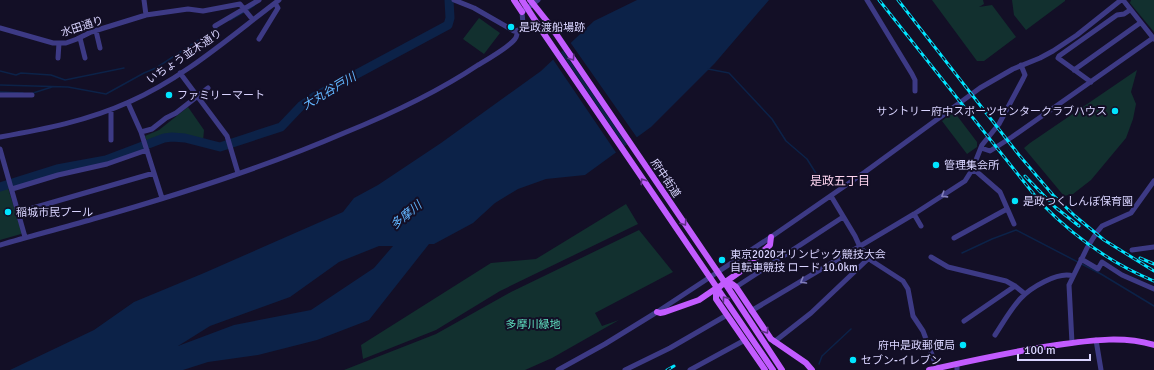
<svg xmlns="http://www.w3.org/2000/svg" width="1154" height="370" viewBox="0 0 1154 370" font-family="Signika,'Noto Sans JP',sans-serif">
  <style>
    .green { fill: #12302f }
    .water { fill: #0c2248; fill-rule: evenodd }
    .pier { fill: #130f26 }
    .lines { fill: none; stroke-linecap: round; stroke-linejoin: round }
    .stream { stroke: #0c2248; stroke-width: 1.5 }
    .river { stroke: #0c2248; stroke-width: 9 }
    .minor { stroke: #3d3a85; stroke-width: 5 }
    .major { stroke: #c25bff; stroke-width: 6 }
    .rail-casing { stroke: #00e5ff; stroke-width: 3 }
    .rail { stroke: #130f26; stroke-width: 1.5; stroke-dasharray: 4.5; stroke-linecap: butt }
    .oneway { stroke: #623188 }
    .oneway2 { stroke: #837fbc }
    .poi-dot { fill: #00e5ff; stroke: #130f26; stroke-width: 1.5 }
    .labels { text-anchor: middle; stroke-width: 4; stroke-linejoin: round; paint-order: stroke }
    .street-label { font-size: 11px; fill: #d9d4ff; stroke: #130f26 }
    .poi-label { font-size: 11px; fill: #d9d4ff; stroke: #130f26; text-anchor: start }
    .park-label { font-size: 11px; fill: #5fe0c0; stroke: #130f26 }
    .water-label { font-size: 12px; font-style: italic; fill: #62b6ff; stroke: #130f26 }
    .neighbourhood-label { font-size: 12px; fill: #ffd6f0; stroke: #130f26 }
  </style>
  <rect width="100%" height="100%" fill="#130f26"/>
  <path class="green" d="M932,0H983L984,4L979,7L992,5L1016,37L984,61H977Z
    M1012,0H1065V1L1026,30L1014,15Z
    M1131,0H1154V32L1130,3Z
    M479,18L500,33L484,54L463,39Z
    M1137,70L1131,92L1136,104L1133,119L1126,138L1091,180L1073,194L1064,196L1024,148L1030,143Z
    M188,107L204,130L203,141C182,133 168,135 147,142L145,136L159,130Z
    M952,113H955L977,142V147L967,154L942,121Z
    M8,188L22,233L21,234L0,240V191Z
    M626,204L638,224L500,291L436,330L363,359L361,345L491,263L536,259Z
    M639,230L673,272L595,313L602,326L619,320L552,358L525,370H344L436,334L511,292Z"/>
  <path class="water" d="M637,0H769L715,63L651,127L585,175L546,179L518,189L495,203L473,223L434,244H429L369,320L317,340L258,355L208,362L183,370H10L94,330L134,302L204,273L343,212L354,198L378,185L441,143L541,71L594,21ZM379,246H393L374,268L311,310L234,325L178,346L210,326L290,297L339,262Z"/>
  <path class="pier" d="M570,42L638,139L628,146L562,49Z
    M560,51L626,148L617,154L552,58Z"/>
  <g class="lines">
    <path class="stream" d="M248,10L256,4
      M230,20L244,12
      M708,69L729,73L772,119L786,141L807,159L824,186
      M0,71L16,75L21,73L51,75L65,80L124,68
      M0,85L68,87L106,94L144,73L156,68L217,28
      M0,92L23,93
      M33,93L52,87
      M962,253L992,239L1016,230L1101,274L1154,306
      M819,364L822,356L851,329"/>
    <path class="river" d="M0,187L57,169L106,160L164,138L172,137L185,138L220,147L281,127L301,106L314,97L448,25L450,18L449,0"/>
    <path class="minor" d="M144,0L146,15
      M454,0L474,8L514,31L519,30L523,24L522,12L538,0
      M867,0L912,74L915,80V91
      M1123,0L1154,39
      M215,26L259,0
      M0,28L53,43H66L77,39L91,32L146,15L188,9L203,11L240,4L253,20
      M96,31L100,48
      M80,38L85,58
      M259,39L278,8L275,3
      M58,58L59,43
      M1074,70L1140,23
      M180,73L227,136L238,173
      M1091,82L1058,58L1059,56L1117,15L1124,14L1130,10
      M0,95H32
      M128,103L141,132L162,198
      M141,132L152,129L166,118L176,113L208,88
      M0,137C45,129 87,121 129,102C184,78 231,36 279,0
      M111,140V110
      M981,148L990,151L1012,137L1153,38
      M0,149L25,237
      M972,170L977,172L1000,192L1014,224
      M12,189L58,175L107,164L147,150
      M831,196L855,236L860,247L872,261L903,281L908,289L913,316L923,331L937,368
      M19,212L154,173
      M914,214L921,226
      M954,238L1007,209
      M0,245C31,236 62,228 93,219C178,195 263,168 344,133C391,114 436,93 478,65C488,59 509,47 515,39C517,37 517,33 518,30
      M1132,250L1154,247
      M931,257L948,267L1006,281L1015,286L1025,294
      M1081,259L1098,269L1102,262L1122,275L1154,289
      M736,287L843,217
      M751,311L914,214L965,181L972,170L982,145L999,124L1023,79L1025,75L1021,65
      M964,321L1015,286
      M995,335C1003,323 1010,310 1020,299C1030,288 1058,271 1073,276
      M1096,340L1101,370
      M774,342L811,313L869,258
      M1072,343L1069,285L1087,248L1097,232L1102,226L1131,213L1154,181
      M957,364V370
      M558,370L605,344L657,312L771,237L865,172L980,88L1013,69L1040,58L1053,51L1077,35L1121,0
      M625,370L670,348L727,315
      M690,370L745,340"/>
    <path class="major" d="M514,0L522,12
      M522,0L542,31L773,370
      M530,0L550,25L721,277L782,370
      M724,283L741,271L770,245L771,237
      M657,312L660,313L665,312L699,300L718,287
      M765,370L716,299V290L724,283L732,284L736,287L771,339L806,363L812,370
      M929,370C974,360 1018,350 1064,344C1094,340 1124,336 1154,345"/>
    <defs>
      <path id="rail" d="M879,0L1040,202C1073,236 1110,263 1154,281
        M898,0L1019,155L1053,195L1075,216L1104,240L1154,271
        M1025,176L1055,207L1079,226
        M1140,258L1154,264
        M667,370L674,366"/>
    </defs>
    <use href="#rail" class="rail-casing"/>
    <use href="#rail" class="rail"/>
  </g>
  <defs><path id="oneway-chevron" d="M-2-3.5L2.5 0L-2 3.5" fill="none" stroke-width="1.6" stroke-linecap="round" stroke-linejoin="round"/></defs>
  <g class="oneway">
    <use href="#oneway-chevron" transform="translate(572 58) rotate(56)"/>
    <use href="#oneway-chevron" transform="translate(643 181) rotate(-124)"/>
    <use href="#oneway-chevron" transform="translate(684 223) rotate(56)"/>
    <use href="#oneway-chevron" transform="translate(725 299) rotate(-126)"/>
    <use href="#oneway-chevron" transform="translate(766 331) rotate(55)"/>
  </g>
  <g class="oneway2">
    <use href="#oneway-chevron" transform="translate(944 195) rotate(148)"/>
    <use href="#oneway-chevron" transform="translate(803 281) rotate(150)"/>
  </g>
  <g class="poi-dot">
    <circle cx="511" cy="27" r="4"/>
    <circle cx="169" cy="95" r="4"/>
    <circle cx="1115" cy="111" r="4"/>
    <circle cx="936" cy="165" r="4"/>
    <circle cx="1015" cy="201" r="4"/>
    <circle cx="8" cy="212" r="4"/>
    <circle cx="722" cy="260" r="4"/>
    <circle cx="963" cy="345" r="4"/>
    <circle cx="853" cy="360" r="4"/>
  </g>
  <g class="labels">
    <g class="street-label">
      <text transform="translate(82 26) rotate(-18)" y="4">水田通り</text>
      <text transform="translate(184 56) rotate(-34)" y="4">いちょう並木通り</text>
      <text transform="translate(666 178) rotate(56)" y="4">府中街道</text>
    </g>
    <g class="poi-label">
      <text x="519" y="31">是政渡船場跡</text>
      <text x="177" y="99">ファミリーマート</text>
      <text x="1107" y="115" text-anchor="end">サントリー府中スポーツセンタークラブハウス</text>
      <text x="944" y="169">管理集会所</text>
      <text x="1023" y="205">是政つくしんぼ保育園</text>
      <text x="16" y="216">稲城市民プール</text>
      <text x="730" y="258">東京2020オリンピック競技大会<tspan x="730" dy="13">自転車競技 ロード 10.0km</tspan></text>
      <text x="955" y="349" text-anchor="end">府中是政郵便局</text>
      <text x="861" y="364">セブン-イレブン</text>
    </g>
    <g class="park-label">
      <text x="533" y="328">多摩川緑地</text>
    </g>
    <g class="water-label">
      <text transform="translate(329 91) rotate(-31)" y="4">大丸谷戸川</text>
      <text transform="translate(406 215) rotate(-40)" y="4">多摩川</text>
    </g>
    <g class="neighbourhood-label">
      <text x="840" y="185">是政五丁目</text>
    </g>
  </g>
  <path d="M1018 354v6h72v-6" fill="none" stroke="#d9d4ff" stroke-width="2"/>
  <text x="1024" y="354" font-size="12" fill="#d9d4ff" stroke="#130f26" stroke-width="3" paint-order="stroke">100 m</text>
</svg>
